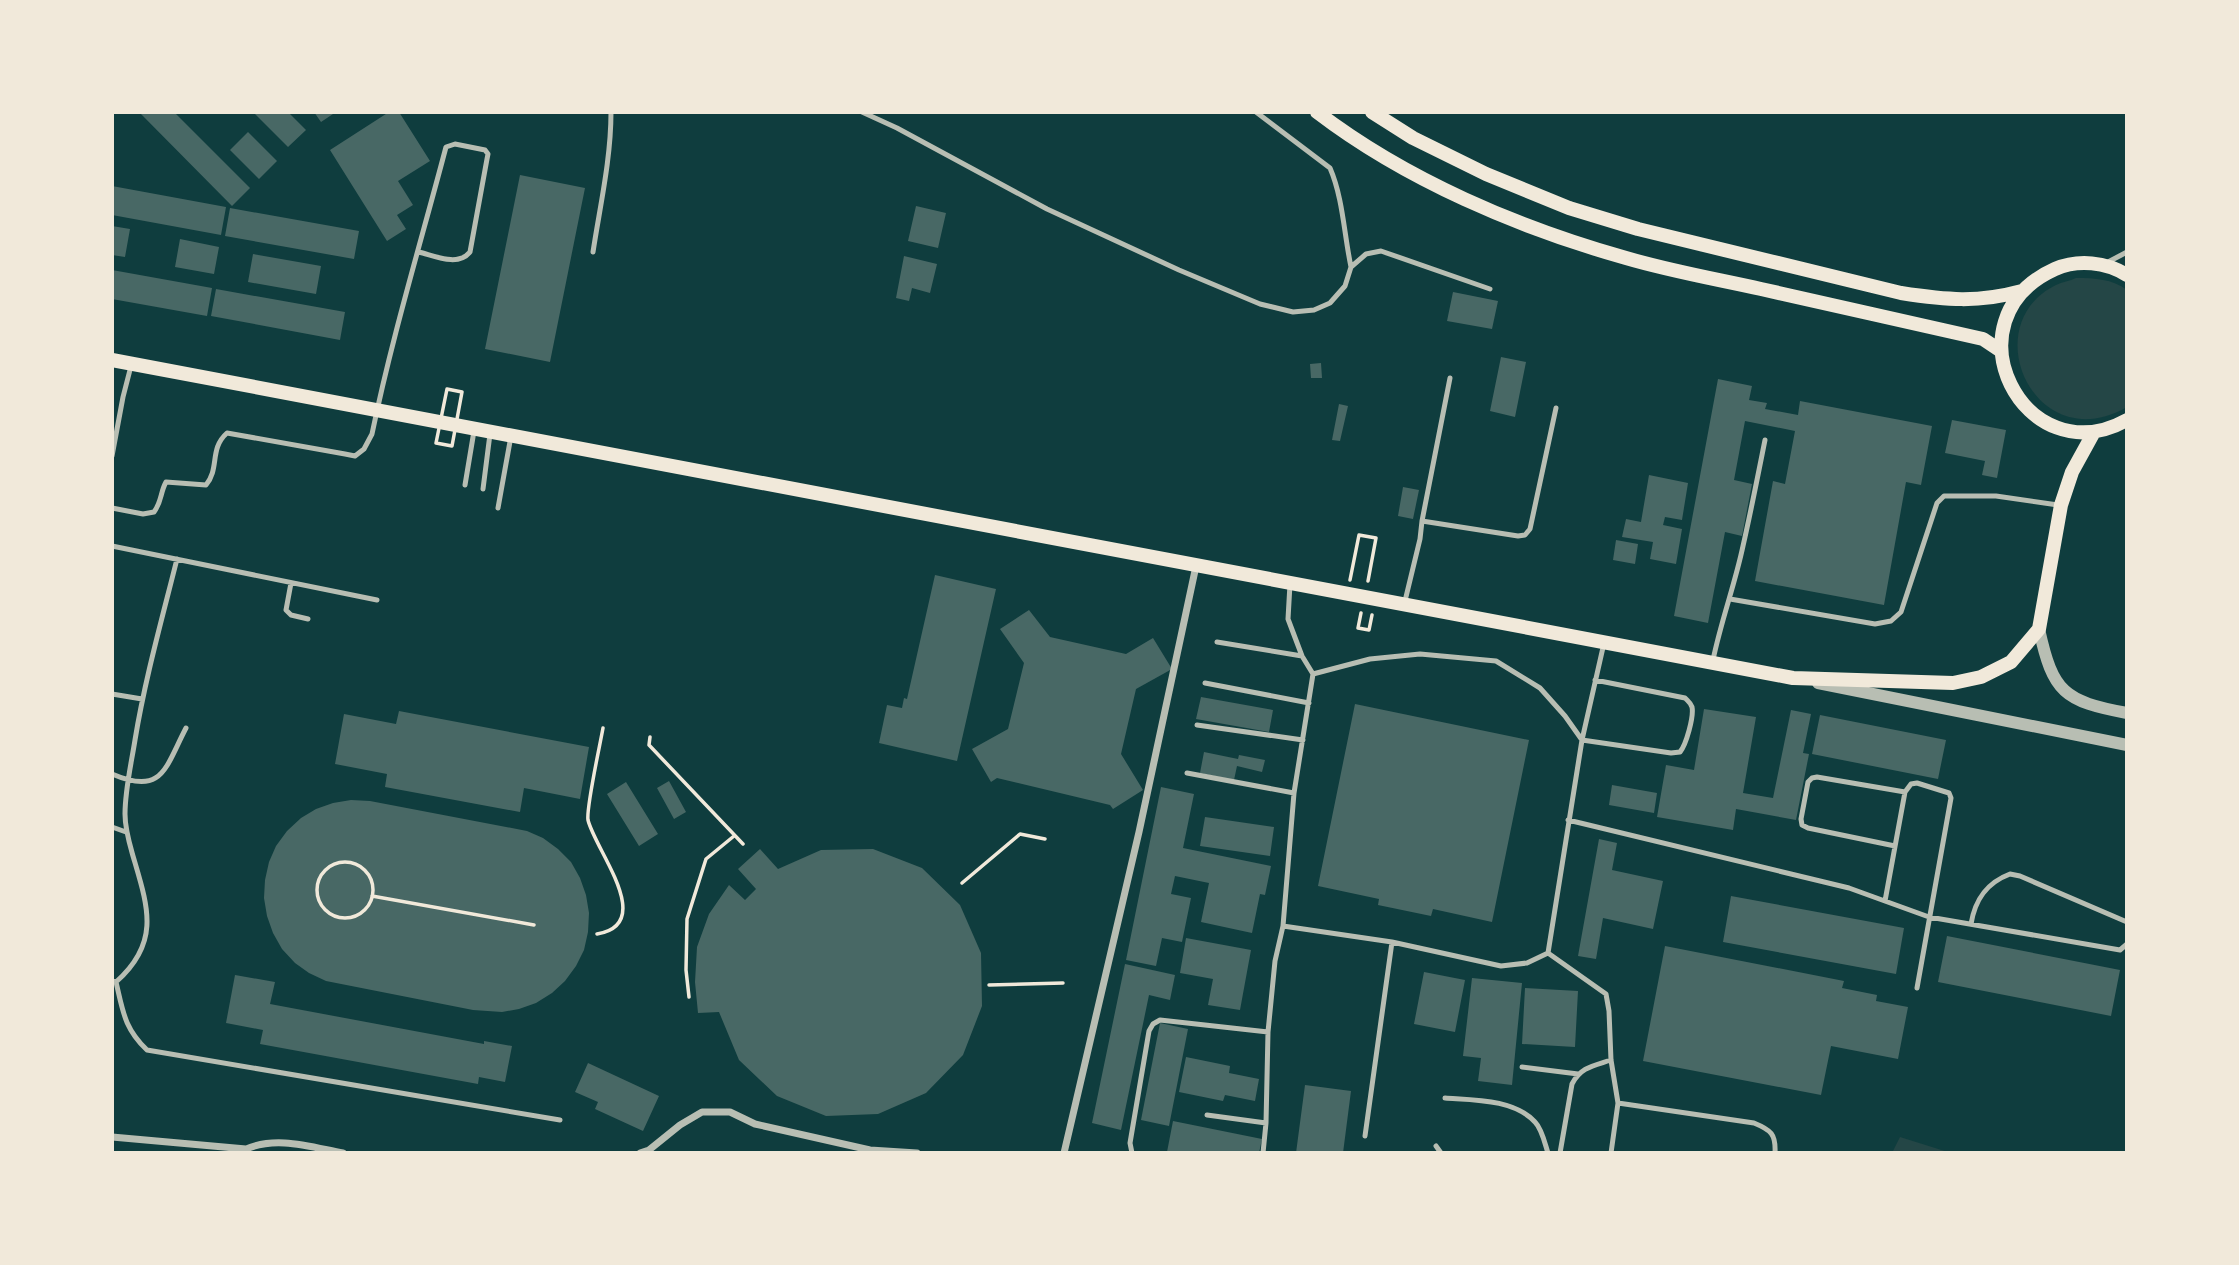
<svg xmlns="http://www.w3.org/2000/svg" width="2239" height="1265" viewBox="0 0 2239 1265" font-family="'Alegreya Sans',sans-serif">
  <style>
    .green { fill: #244646 }
    .building { fill: #486865 }
    .lines { fill: none; stroke-linecap: round; stroke-linejoin: round }
    .path { stroke: #f1e9da; stroke-width: 3.5 }
    .service { stroke: #b8beb3; stroke-width: 5 }
    .minor { stroke: #b8beb3; stroke-width: 7 }
    .tertiary { stroke: #b8beb3; stroke-width: 12 }
    .secondary { stroke: #f1e9da; stroke-width: 14 }
  </style>
  <rect width="100%" height="100%" fill="#0f3d3e"/>
  <path class="green" d="M2076,278C2095,278 2112,279 2127,290V407C2035,460 1974,325 2056,285C2062,282 2070,281 2076,278Z
    M1900,1137L1951,1153H1892Z"/>
  <path class="building" d="M139,112H174L250,188L232,206Z
    M253,112H288L306,130L288,147Z
    M314,112H336L321,122Z
    M389,112H399L430,161L398,181L413,205L397,215L406,229L387,241L330,150Z
    M248,132L277,161L259,179L230,150Z
    M520,175L585,188L550,362L485,349Z
    M112,186L226,207L221,235L112,215Z
    M916,206L946,213L938,248L908,241Z
    M230,208L359,231L354,259L225,236Z
    M112,226L130,229L125,257L112,255Z
    M180,239L219,247L214,274L175,267Z
    M253,254L321,266L316,294L248,282Z
    M904,256L937,264L930,293L912,288L909,301L896,298Z
    M112,270L212,288L207,316L112,299Z
    M216,289L345,312L340,340L211,316Z
    M1453,292L1498,301L1492,329L1447,321Z
    M1501,357L1526,362L1515,417L1490,411Z
    M1321,363L1322,378H1311L1310,364Z
    M1718,379L1752,386L1749,400L1767,403L1765,409L1798,415L1800,401L1932,426L1921,485L1906,482L1884,605L1755,581L1773,481L1785,484L1795,431L1745,421L1734,480L1752,484L1742,536L1725,532L1708,623L1674,616Z
    M1339,404L1348,406L1340,441L1332,440Z
    M1952,420L2006,430L1997,478L1982,475L1985,461L1945,453Z
    M1649,475L1688,483L1682,520L1665,517L1663,525L1682,529L1676,564L1650,559L1653,542L1622,537L1626,519L1641,522Z
    M1403,487L1419,490L1413,519L1398,516Z
    M1616,540L1638,544L1635,564L1613,560Z
    M935,575L996,589L957,761L879,743L887,705L902,708L904,698L907,699Z
    M1029,610L1050,637L1126,654L1153,638L1172,669L1136,689L1121,754L1143,790L1113,809L1110,805L997,778L991,782L972,749L1008,729L1024,663L1000,629Z
    M1201,697L1273,710L1269,732L1196,719Z
    M1355,704L1529,740L1492,922L1433,909L1431,916L1378,905L1379,899L1318,886Z
    M1704,709L1756,717L1743,793L1773,798L1791,710L1811,714L1803,753L1809,754L1796,820L1736,809L1733,830L1657,817L1666,765L1694,770Z
    M399,711L589,747L580,799L524,788L520,812L385,787L387,774L335,764L344,714L396,724Z
    M1820,715L1946,740L1938,779L1812,754Z
    M1204,752L1238,759L1239,755L1265,760L1262,772L1237,766L1234,780L1200,773Z
    M669,781L686,812L674,819L657,788Z
    M626,782L658,834L639,846L607,794Z
    M1612,785L1657,793L1654,813L1609,805Z
    M1161,787L1194,794L1183,848L1271,866L1265,895L1260,894L1252,933L1201,922L1209,883L1175,876L1171,894L1191,898L1182,942L1162,938L1156,966L1126,960Z
    M351,800L370,801L527,831L543,838L558,849L571,862L580,878L586,895L589,913L588,932L584,950L576,966L565,981L552,993L536,1003L519,1009L502,1012L473,1010L326,981L309,973L295,963L282,949L273,933L267,916L264,898L265,880L269,862L276,846L287,831L301,818L316,809L333,803Z
    M1205,817L1274,827L1270,856L1200,846Z
    M1599,839L1617,843L1612,870L1663,881L1653,929L1603,918L1596,959L1578,956Z
    M760,849L778,869L821,850L873,849L922,868L960,905L981,953L982,1006L963,1055L926,1093L878,1114L826,1116L777,1096L739,1060L719,1012L698,1013L695,982L697,947L709,914L729,885L745,900L756,889L738,869Z
    M1731,896L1904,928L1896,974L1723,942Z
    M1947,936L2120,970L2111,1016L1938,982Z
    M1186,938L1251,950L1240,1010L1208,1005L1213,979L1180,973Z
    M1665,946L1844,981L1842,988L1877,995L1876,1001L1908,1007L1898,1059L1831,1046L1821,1095L1643,1061Z
    M1125,964L1175,975L1170,1000L1149,995L1121,1130L1092,1123Z
    M1424,972L1465,980L1455,1032L1414,1024Z
    M235,975L275,982L270,1004L484,1044V1041L512,1046L505,1082L479,1077L478,1084L260,1044L263,1030L226,1023Z
    M1472,978L1522,983L1512,1085L1478,1081L1481,1058L1463,1056Z
    M1525,988L1578,991L1575,1047L1522,1044Z
    M1160,1023L1188,1029L1169,1126L1141,1120Z
    M1186,1057L1230,1066L1229,1073L1259,1079L1255,1101L1225,1095L1223,1101L1179,1092Z
    M588,1063L659,1096L643,1131L595,1109L598,1102L575,1092Z
    M1305,1085L1351,1091L1343,1153H1296Z
    M1173,1121L1262,1139L1259,1153L1167,1152Z"/>
  <g class="lines">
    <path class="path" d="M447,389L462,392L452,446L436,443Z
      M1350,580L1359,535L1376,538L1368,581
      M1361,613L1358,628L1369,630L1372,615
      M650,737L649,745L743,844
      M317 890a28 28 0 1 1 56 0a28 28 0 1 1-56 0Z
      M962,883L1020,834L1045,839
      M372,896L534,925
      M597,934C657,924 595,850 588,820C586,808 600,745 603,728
      M989,985L1063,983
      M689,997L686,970L687,919L706,859L734,836"/>
    <path class="service" d="M862,112L897,128L1047,209L1179,270L1260,304L1293,312L1314,310L1330,303L1345,286L1351,267L1366,254L1381,251L1490,289
      M1256,112L1330,168C1343,198 1344,234 1351,267
      M593,252C600,206 611,159 611,112
      M2108,262L2127,252
      M112,456L123,397L131,366
      M465,485L474,431
      M483,489L490,434
      M112,508L143,514L154,512C162,501 160,493 166,482L206,485C220,468 209,449 227,433L345,454L355,456L364,449L372,434C392,337 421,242 446,147L455,144L485,150L488,154L487,159L470,252C458,267 435,256 419,252
      M498,508L511,436
      M1422,521L1518,536L1525,535L1530,529L1556,408
      M112,546L377,600
      M291,583L286,610L291,615L308,619
      M1730,599L1875,624L1891,621L1901,612L1937,503L1944,496H1996L2058,505
      M1405,601L1420,539L1422,521L1450,378
      M1217,642L1302,656
      M1713,660C1721,621 1735,584 1743,546C1751,511 1758,475 1765,440
      M1313,674L1370,659L1420,654L1496,661L1540,688L1565,716L1582,740L1671,753L1680,752C1686,745 1694,717 1692,707C1690,702 1689,702 1685,698L1595,680
      M1205,683L1309,703
      M112,694L142,699
      M1197,725L1303,740
      M1187,773L1294,793
      M112,774C163,796 165,768 186,728
      M1568,820L1849,888L1929,917L2120,950L2127,944
      M112,827L126,832
      M1895,846L1808,828L1802,825L1801,819L1808,782L1812,778L1817,777L1905,792
      M1885,901L1905,792L1911,784L1917,783L1949,793L1951,798L1917,988
      M1971,924C1975,900 1986,883 2010,874L2020,876L2127,922
      M1283,926L1392,942L1501,966L1527,963L1548,953
      M1548,953L1582,740L1604,643
      M1548,953L1606,994L1609,1011L1611,1060L1618,1103L1611,1153
      M112,981L116,982C161,942 148,907 133,856C129,842 125,829 125,814C125,790 131,765 135,740C145,679 162,619 177,559
      M116,982C123,1011 124,1028 147,1050L560,1120
      M1522,1067L1578,1074
      M1445,1098C1474,1100 1514,1099 1535,1122C1542,1129 1545,1144 1548,1153
      M1618,1103L1754,1123C1771,1130 1776,1134 1775,1153
      M1207,1115L1266,1123
      M1365,1136L1392,942
      M1436,1146L1441,1153
      M1132,1153L1130,1143L1149,1031L1153,1024L1160,1020L1268,1032
      M1263,1153L1266,1123L1268,1032L1275,961L1283,926L1294,793L1313,674L1302,656L1288,619L1290,584
      M1560,1153L1572,1084C1581,1067 1593,1066 1611,1060"/>
    <path class="minor" d="M112,1137L246,1149
      M244,1150C275,1135 311,1147 343,1153
      M640,1153L649,1150L680,1125L702,1112H730L755,1124L870,1150L917,1153
      M1064,1153L1139,832L1196,566"/>
    <path class="tertiary" d="M2039,629C2053,693 2064,701 2127,713
      M1818,683L2127,745"/>
    <path class="secondary" d="M1317,112C1406,180 1519,228 1626,258C1670,271 1716,279 1761,289C1835,306 1909,322 1983,339L2001,351
      M1372,112L1413,138L1486,174L1569,208L1638,229L1901,293C1946,300 1978,303 2022,291
      M2127,275C2106,262 2078,259 2055,269C1944,319 2024,477 2127,420
      M112,360L1793,678L1953,683L1981,677L2011,662L2039,629L2061,505L2072,472L2094,432"/>
  </g>
  <rect width="2239" height="1265" fill="none" stroke="#f1e9da" stroke-width="228"/>
</svg>
